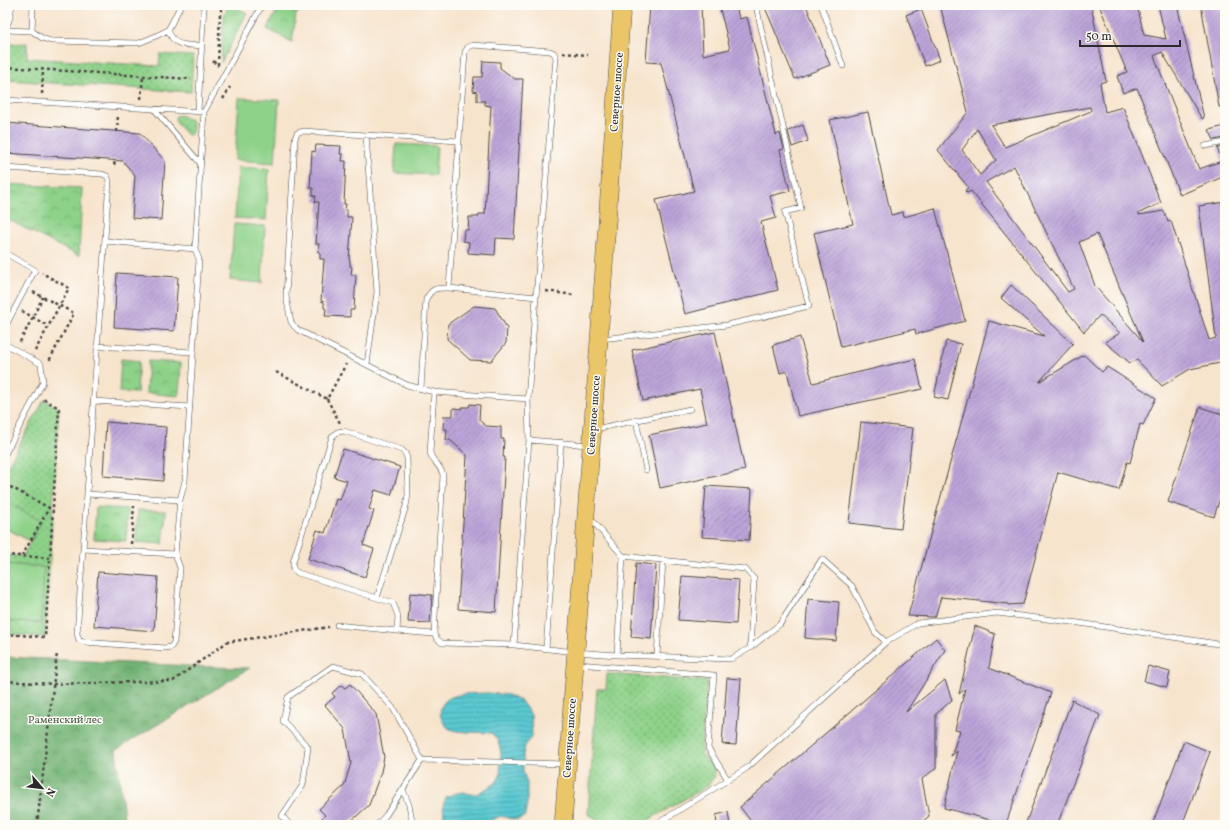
<svg xmlns="http://www.w3.org/2000/svg" width="1230" height="830" viewBox="0 0 1230 830" font-family="Vollkorn,serif">
  <style>
    .grass { fill: url(#grass-dots); stroke: #5c7e5a }
    .forest { fill: url(#forest-crowns); stroke: #4e6f50 }
    .park { fill: url(#park-crowns); stroke: #5c7e5a }
    .pitch { fill: #8ed189; stroke: #5c7e5a }
    .water { fill: url(#water-rules); stroke: #447a7e }
    .building { fill: url(#building-hatch); fill-rule: evenodd }
    .lines { fill: none; stroke-linecap: round; stroke-linejoin: round }
    .lane-casing { stroke: #4a4743; stroke-width: 6 }
    .primary-casing { stroke: #4a4743; stroke-width: 18 }
    .path { stroke: #4a4743; stroke-width: 2.5; stroke-dasharray: 3 3; stroke-linecap: butt }
    .lane { stroke: #fff; stroke-width: 5 }
    .primary { stroke: #eac669; stroke-width: 17 }
    .labels { text-anchor: middle; stroke-width: 3; stroke-linejoin: round; paint-order: stroke }
    .street-label { font-size: 11px; fill: #2b2b2b; stroke: #fdfcf7 }
    .park-label { font-size: 11px; fill: #495d47; stroke: #fdfcf7 }
  </style>
  <defs>
    <pattern id="grass-dots" width="8" height="8" patternUnits="userSpaceOnUse"><rect width="8" height="8" fill="#8ed189"/><path d="M2 2h.1M6 6h.1" fill="none" stroke="#74aa70" stroke-width="1.8" stroke-linecap="round"/></pattern>
    <pattern id="forest-crowns" width="20" height="18" patternUnits="userSpaceOnUse"><rect width="20" height="18" fill="#72b375"/><path d="M2 6a3 3 0 1 1 6 0M12 15a3 3 0 1 1 6 0" fill="none" stroke="#5e9260"/></pattern>
    <pattern id="park-crowns" width="20" height="18" patternUnits="userSpaceOnUse"><rect width="20" height="18" fill="#8ed189"/><path d="M2 6a3 3 0 1 1 6 0M12 15a3 3 0 1 1 6 0" fill="none" stroke="#74aa70"/></pattern>
    <pattern id="water-rules" width="6" height="5" patternUnits="userSpaceOnUse"><rect width="6" height="5" fill="#5cc9d1"/><path d="M0 2.5h6" fill="none" stroke="#4ca3aa"/></pattern>
    <pattern id="building-hatch" width="6" height="6" patternUnits="userSpaceOnUse"><rect width="6" height="6" fill="#bca4d9"/><path d="M-1 1l2-2M0 6l6-6M5 7l2-2" fill="none" stroke="#9986b0"/></pattern>
  </defs>
  <rect width="100%" height="100%" fill="#fdfcf7"/>
  <filter id="ink" filterUnits="userSpaceOnUse"><feTurbulence type="fractalNoise" baseFrequency=".025" numOctaves="2"/><feDisplacementMap in="SourceGraphic" scale="8" xChannelSelector="R" yChannelSelector="G"/><feConvolveMatrix kernelMatrix="1 2 1 2 8 2 1 2 1" color-interpolation-filters="sRGB"/></filter>
  <filter id="wash" filterUnits="userSpaceOnUse"><feTurbulence type="fractalNoise" baseFrequency=".012" numOctaves="4" result="noise"/><feDisplacementMap in="SourceGraphic" scale="16" xChannelSelector="R" yChannelSelector="G"/><feGaussianBlur stdDeviation="0.9" result="paint"/><feColorMatrix in="noise" values="0 0 0 0 0 0 0 0 0 0 0 0 0 0 0 0 0 1.4 0 .05"/><feComposite in="paint" operator="in"/></filter>
  <g filter="url(#wash)">
    <rect width="100%" height="100%" fill="#f7e4cd"/>
    <path class="grass" d="M27,43V58L159,66L160,54L193,56L191,92L5,80V52L9,44Z
      M180,115L191,120C194,124 193,131 190,135H187L176,122L175,118L176,116Z
      M44,400L59,408L45,637L6,634V621L41,623L44,567L5,564V555L23,556L41,522L5,501V492L9,486L5,484V471Z
      M607,674L707,681L701,754L713,765L715,776L707,786L640,825H606L588,814L597,689H606Z"/>
    <path class="forest" d="M5,657L212,667L250,668L116,750L125,825H5Z"/>
    <path class="park" d="M229,5H231L247,13L221,63L224,15Z
      M280,5H309L296,14L292,42L267,29Z
      M5,184L82,188L79,256L5,218Z
      M121,359L139,361L137,393L119,392Z
      M148,361L181,363L179,396L146,393Z
      M96,507L128,509L126,541L94,539Z
      M138,510L166,511L163,544L136,542Z"/>
    <path class="pitch" d="M239,98L279,100L275,163L235,160Z
      M396,144L437,146L435,175L394,173Z
      M238,167L269,169L266,220L235,218Z
      M234,224L265,226L262,283L230,280Z
      M5,501L41,521L30,541L5,528Z
      M5,564L44,567L41,623L5,621Z"/>
    <path class="water" d="M488,693L508,695L521,701L531,715L532,735L525,746L523,754V772L527,783V803L525,816L517,820L501,816L493,819L484,825L449,820L444,817L443,806L446,797L453,794L463,792L470,794H477L496,783L500,776L501,753L498,740L491,733C482,732 458,733 450,729C446,727 443,722 441,717C440,714 440,712 441,708C446,691 474,694 488,693Z"/>
    <g id="blocks">
      <path class="building" d="M650,5H701L703,55L730,49L719,5H736L739,19L747,17L776,135L780,133L784,149L780,150L790,191L770,196L776,218L761,222L778,290L685,314L656,200L694,191L661,63L646,62Z
        M764,5H806L830,65L795,79Z
        M940,5H1091L1106,81L1100,83L1105,112L1123,107L1161,203L1139,213V215L1164,211L1168,222L1171,221L1209,340L1216,338L1199,206L1225,202V362L1190,369L1162,386L1137,360L1130,363L1105,342L1120,333L1100,315L1084,332L971,191L967,193L965,191L968,187L938,150L968,112ZM1090,107L1091,111L1005,147L991,125ZM977,129L996,160L980,175L962,150ZM1014,166L1074,289L1068,292L986,182ZM1097,234L1143,342L1095,286L1079,242Z
        M1099,5H1137L1144,35L1166,39L1158,5H1177L1204,118L1202,119L1162,52L1154,56L1199,169L1222,161L1217,148L1225,146V176L1180,195L1137,88L1123,93L1117,76L1127,72Z
        M1201,5H1225V106L1219,107Z
        M921,9L940,60L925,66L906,15Z
        M483,61L500,62V68L515,79H523L514,239L496,238L495,255L468,253L469,242L463,241L464,230H468L469,217H478L479,214H485L491,106L485,105V101H477V92L473,91L474,77H482Z
        M868,112L891,215L903,212L904,217L935,208L965,321L916,334L915,329L841,347L814,233L853,224L830,120Z
        M5,123L140,133L165,161L161,220L132,218L135,176L123,161L5,153Z
        M803,125L808,141L792,147L788,131Z
        M1225,126V138L1214,140L1209,130Z
        M316,145L341,146L340,154H343L342,161H346L344,204H346L345,210H347V217H352L349,260H350V266L352,267L351,275H356L354,310H350V317L325,316L326,309L324,308V302L321,301L324,259H320V252H318L319,244H316L319,202H315L316,196H313V188H310L312,151L315,152Z
        M117,273L178,277L174,331L114,327Z
        M1011,285L1073,344L1039,382L1084,355L1102,372L1107,367L1156,398L1143,425L1140,424L1130,463L1127,462L1119,490L1058,472L1023,604L1008,605V604L941,597L935,617L908,616L989,321L1044,336L1001,298Z
        M474,306L495,308L507,328L506,343L491,361L470,360L447,339L448,324Z
        M715,332L745,470L660,488L649,435L707,423L700,389L643,401L632,350Z
        M800,337L813,383L915,359L922,389L798,416L787,371L780,373L773,345Z
        M946,341L961,344L948,400L934,397Z
        M470,404L480,405L479,420L486,426L501,427V439H504L503,457H505L496,612L458,609L467,455L450,440H446L447,429H443L444,416H453V408L462,409V407H469Z
        M1200,407L1225,415V482L1214,517L1168,502Z
        M106,422L166,427L163,481L103,476Z
        M861,422L913,428L901,529L849,523Z
        M343,449L400,467L391,495L375,490L369,509L374,511L363,545L374,549L365,577L308,559L317,530L325,533L336,499L340,500L347,481L334,477Z
        M706,486L752,489L749,540L702,537Z
        M636,563L656,565L651,639L631,637Z
        M98,572L158,577L154,631L94,626Z
        M682,576L739,580L736,624L678,620Z
        M410,593L432,595L430,623L408,622Z
        M808,599L839,602L836,641L805,638Z
        M975,626L995,634L989,668L1051,693L1006,824L944,808L957,751L951,756L960,731L955,730L965,689L959,694Z
        M936,638L945,650L906,712L945,680L952,700L936,714V768L922,779L929,816L919,825H754L740,807Z
        M1148,666L1170,672L1167,687L1144,681Z
        M727,678L741,679L736,745L722,744Z
        M350,684L376,714L384,757L381,772L369,805L347,825H328L322,818L325,815L319,809L344,786L351,763L345,729L325,705L335,697L332,693L341,685L345,688Z
        M1072,700L1100,715L1057,825H1025Z
        M1184,741L1210,752L1182,825H1152Z
        M728,812L730,825H717L716,815Z"/>
    </g>
  </g>
  <g filter="url(#ink)">
    <use href="#blocks" fill-opacity="0" stroke="#4a4743" stroke-width="1"/>
    <g class="lines">
      <defs>
        <path id="lane" d="M821,5L843,66
          M5,28L9,21L12,5
          M5,30L32,31L42,38L51,41L139,43L156,36L168,30L181,5
          M168,30C175,48 184,44 202,46
          M32,31L33,5
          M5,100L204,112L195,249L199,259L185,481L180,500L175,554L180,568L174,642L171,647L165,648L84,642L79,640L77,634L109,181L107,176L102,174L5,168
          M154,109L200,163
          M198,111L204,5
          M204,112L262,5
          M366,135L377,292L367,364
          M1205,146L1225,142
          M105,241L195,249
          M5,253L35,270L5,327
          M449,288L465,52L468,47L473,45L550,51L554,53L556,58L536,297
          M601,339L727,325L809,306L785,212L801,208L756,5
          M5,344L41,364L43,382L5,454
          M97,346L193,352
          M421,389L426,299C433,287 437,288 449,288L536,297L528,399
          M434,392L407,385L298,330L294,326L291,322L286,296L295,139L297,133L303,131L459,141
          M93,401L190,407
          M636,420L646,470
          M595,429L690,409
          M529,440L588,445
          M87,494L180,500
          M83,549L175,554
          M377,598L406,506L408,495L407,458L405,453L402,450L344,431L337,432L332,437L293,562V569L298,573L393,603L398,616L397,631L434,634
          M337,625L397,631
          M514,645L529,440L528,399L434,392L430,452C431,461 441,465 443,475L434,634L437,639L442,643L514,645L575,652L617,655L731,659L750,648L754,579L745,569L623,556L591,519
          M750,648L780,624L822,559L852,586L875,632L886,642
          M546,649L561,442
          M617,655L623,556
          M657,656L663,560
          M578,664L714,675L708,748L728,780
          M422,760L565,764
          M403,790L409,805L413,825
          M290,825L282,816L303,785L308,747L283,721L288,697L333,666L362,674L393,708L422,760
          M377,825L386,815L422,760
          M655,825L747,768L886,642L918,623L997,613L1079,623L1225,645"/>
        <path id="primary" d="M563,825L599,340L622,5"/>
      </defs>
      <use href="#lane" class="lane-casing"/>
      <use href="#primary" class="primary-casing"/>
      <path class="path" d="M563,53L588,55
        M213,61L218,66
        M218,65L220,12L224,5
        M5,67L191,79
        M42,94L43,70
        M141,99L143,76
        M223,99L230,87
        M117,132L118,114
        M114,165L115,161
        M546,291L573,295
        M33,292L74,313L49,361
        M22,311L48,326
        M20,342L43,297
        M35,351L69,288L42,273
        M276,372L327,399L346,364
        M327,399L340,423
        M5,484L53,510
        M5,492L9,486
        M131,544L134,506
        M5,555L50,558L59,408L43,399
        M22,556L49,508
        M5,634L45,637L50,558
        M5,681L53,684L173,681L227,642L329,627
        M37,825L57,653"/>
      <use href="#lane" class="lane"/>
      <use href="#primary" class="primary"/>
    </g>
  </g>
  <g class="labels">
    <g class="street-label">
      <text transform="translate(616 92) rotate(-86)" y="4">Северное шоссе</text>
      <text transform="translate(593 415) rotate(-86)" y="4">Северное шоссе</text>
      <text transform="translate(569 738) rotate(-86)" y="4">Северное шоссе</text>
    </g>
    <g class="park-label">
      <text x="65" y="723">Раменский лес</text>
    </g>
  </g>
  <rect width="1230" height="830" fill="none" stroke="#fdfcf7" stroke-width="20"/>
  <g transform="translate(42 788) rotate(118)" stroke="#fdfcf7" stroke-width="3" paint-order="stroke">
  <path d="M0-3L7 15L0 10L-7 15Z" fill="#2b2b2b"/>
  <text y="-6" font-size="11" font-weight="bold" text-anchor="middle" fill="#2b2b2b">N</text>
  </g>
  <path d="M1080 40v6h100v-6" fill="none" stroke="#2b2b2b" stroke-width="2"/>
  <text x="1086" y="40" font-size="12" fill="#2b2b2b" stroke="#fdfcf7" stroke-width="3" paint-order="stroke">50 m</text>
</svg>
